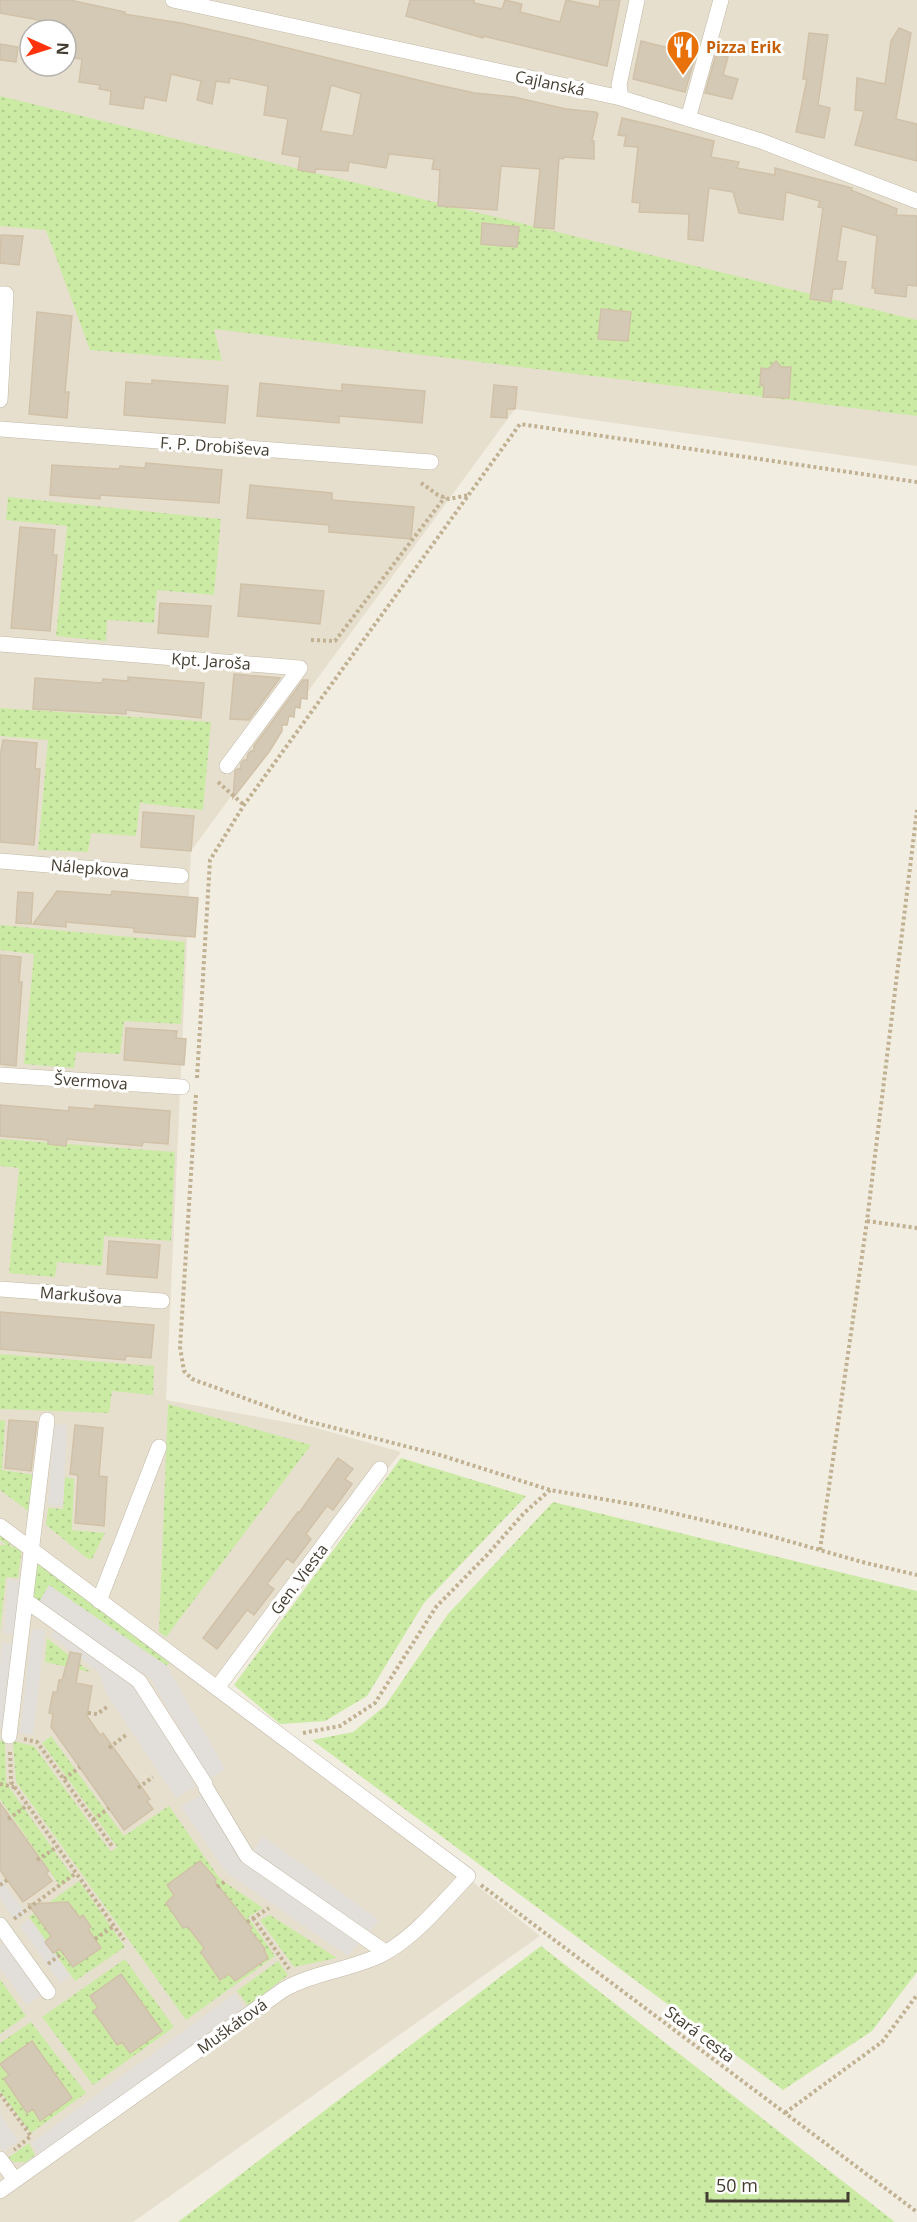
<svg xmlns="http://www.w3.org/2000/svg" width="917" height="2222" viewBox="0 0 917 2222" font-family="'Open Sans',sans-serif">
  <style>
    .residential { fill: #e7dfce; fill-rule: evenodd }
    .green { fill: url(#green-dots) }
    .parking { fill: #e2dfda }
    .building { fill: #d4c9b5; stroke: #d0c1a8; stroke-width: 1.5; fill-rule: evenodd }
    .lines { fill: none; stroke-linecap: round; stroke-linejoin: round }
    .street-casing { stroke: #c1b8a6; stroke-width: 16 }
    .path { stroke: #c1b193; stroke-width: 4; stroke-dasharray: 3 3; stroke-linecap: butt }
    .street { stroke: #fff; stroke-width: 15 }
    .labels { text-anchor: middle; stroke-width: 6; stroke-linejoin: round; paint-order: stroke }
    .food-label { font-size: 16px; font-weight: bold; fill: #c56008; stroke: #fff; text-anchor: start }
    .street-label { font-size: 16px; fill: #443d31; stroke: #fff }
  </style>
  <defs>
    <pattern id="green-dots" width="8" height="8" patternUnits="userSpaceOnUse" patternTransform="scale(1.5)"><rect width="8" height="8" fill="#cbeba5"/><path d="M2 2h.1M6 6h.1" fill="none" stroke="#b0ca8e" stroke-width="1.8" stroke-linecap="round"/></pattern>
  </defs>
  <rect width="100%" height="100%" fill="#f2ede1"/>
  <path class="residential" d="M0,0H917V466L515,409L191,851L166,1400L313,1427L401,1452L217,1689L424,1843L540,1936L133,2222H0ZM30,30H66V66H30Z"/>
  <path class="green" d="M0,96L917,320V416L214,329L222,361L90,350L46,230L0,226Z
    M8,497L221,519L214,595L157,590L154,623L107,620L106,641L56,636L67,526L6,520Z
    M0,708L211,722L203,810L140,803L136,836L91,833L88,852L38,850L48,740L0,736Z
    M0,925L185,942L181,1024L124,1021L120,1054L76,1052L74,1068L24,1064L34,954L0,950Z
    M0,1139L175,1152L171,1241L104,1236L102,1266L57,1262L55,1277L9,1273L19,1168L0,1166Z
    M0,1354L154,1366L153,1395L112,1391L109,1413L0,1409Z
    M168,1404L311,1445L166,1637L159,1632Z
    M0,1420L5,1421L2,1470L35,1475L33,1501L28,1511L0,1490Z
    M401,1458L526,1496L424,1603L367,1696L325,1721L280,1724L234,1685Z
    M65,1477L74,1479L72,1530L105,1533L92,1559H88L46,1525L48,1508L63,1509Z
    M553,1502L917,1591V1972L872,2031L783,2090L312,1740L353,1732L385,1706L448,1614Z
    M0,1535L11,1543L9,1546L22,1548L18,1578L6,1577L0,1631V1545H7L0,1540Z
    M35,1558L169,1663L167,1666L50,1586L38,1604L30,1600Z
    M47,1638L90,1672L45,1662Z
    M51,1736L124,1836L169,1806L220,1879L263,1908L248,1917L275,1956L186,2020L16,1782L13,1741L34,1746L111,1852L117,1847L42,1743Z
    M0,1741H5L6,1783L73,1877L60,1886L0,1799Z
    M79,1881L125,1947L75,1981L29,1917Z
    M270,1915L337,1958L294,1967L260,1920Z
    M541,1946L895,2222H178Z
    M125,1959L174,2027L93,2085L42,2017Z
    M278,1961L288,1975L248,2006L237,1991Z
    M0,1979L26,2016L0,2034Z
    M31,2022L86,2093L31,2133L0,2091V2043Z
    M29,2143L35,2155L26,2162H14L8,2158Z"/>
  <path class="parking" d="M54,1424L67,1425L63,1506L48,1505Z
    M8,1580L22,1581L16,1635L4,1633Z
    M49,1585L167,1666L225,1769L209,1779L150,1678L38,1604Z
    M56,1626L133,1684L196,1786L176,1798L106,1693L99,1672L51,1636Z
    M32,1629L45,1630L33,1735L20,1733Z
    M2,1643L15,1644L6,1730L0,1729V1666Z
    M202,1794L243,1859L360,1942L348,1956L227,1873L181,1807Z
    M263,1836L379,1920L367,1935L252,1852Z
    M0,1878L26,1913L16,1921L0,1899Z
    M30,1919L70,1976L60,1983L20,1926Z
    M3,1943L41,1995L27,2005L0,1968V1945Z
    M235,1993L244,2007L39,2155L31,2143Z
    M0,2114L19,2141L3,2151L0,2147Z"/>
  <path class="building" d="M0,0H70L125,12L124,14L181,23L247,38L438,85L475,93L514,97L566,109L596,112L598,114L592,140L594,141V159L563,157V159L559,158L554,229L534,227L540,169L501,166L497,210L438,206L440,170L432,169L434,159L389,154L386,168L349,162L348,171L316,169L315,173L298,170L300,157L282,154L288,119L264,115L268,86L230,78L229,83L216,81L212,104L197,100L201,81L171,74L166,101L145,97L143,109L110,104L111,91L99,89L100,85L79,82L82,59L73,58L75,44L66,43V25L0,13ZM331,85L361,94L353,136L321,131Z
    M410,0H474V3L502,9L505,0L522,4L520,12L560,22L566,0L599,7L600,0H620L607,66L483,36V38L406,16Z
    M899,28L911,33L896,119L917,124V161L855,145L864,111L855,110L857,78L885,84L891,41Z
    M809,33L828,35L818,105L830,108L824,138L796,132L807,79H803Z
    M641,41L669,48L671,43L697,50L685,92L633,79Z
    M0,44L18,47L16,62L0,60Z
    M716,54L728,57L723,75L738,79L732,99L705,93Z
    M622,118L657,126L714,141L711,157L739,162L737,168L775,175V168L852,188L851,190L897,209L896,215L917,216V286L907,285L906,297L875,293V288H872L877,236L842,226L837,261L846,262L842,289H833L831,302L810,299L823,208L818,207L820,201L786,192L783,220L739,213L733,192L709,188L703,241L688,239L689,214L639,212L640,203L632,202L638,147L624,146L626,136L618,135Z
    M482,223L519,227L517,247L481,244Z
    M1,235L23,236L19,265L0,263Z
    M601,309L631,312L628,341L598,339Z
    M37,312L72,316L65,392H69L67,418L29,414Z
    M776,361L781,367H791L789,398L763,397L764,386L760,385L761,368L768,369Z
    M152,380L228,386L225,423L124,415L126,382L152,384Z
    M260,383L342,391V384L425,391L422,423L339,416V423L257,416Z
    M494,385L517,387L515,409H507V418L491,417Z
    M146,463L222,470L219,503L100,495V499L50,495L52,465L119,469L120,466L145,468Z
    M250,485L332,493V500L414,507L411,539L329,532V525L247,518Z
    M20,527L55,530L53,555H57L50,631L11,628Z
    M241,584L324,591L320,624L238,616Z
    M160,603L211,606L208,637L158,633Z
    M234,674L280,678L249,720L230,719Z
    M128,677L204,683L201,718L126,710V714L33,709L35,678L102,683L103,679L128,681Z
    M303,680H308L307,699L301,698L300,708L295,707L294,717L289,716L287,725H282V731L269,752L233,798L235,771L237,769H241V763L244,760H247L248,754L251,751H254V746Z
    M3,740L37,743L35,769H40L34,845L0,842V756Z
    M143,812L194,816L191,851L141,847Z
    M57,891L111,895L112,891L198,898L195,937L134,932V928L66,922V927L33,924Z
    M18,892L33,893L31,924L16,923Z
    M0,955L21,957L19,982H22L16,1066L0,1064Z
    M126,1028L177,1031L176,1038L186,1039L184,1065L124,1060Z
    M0,1105L69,1111V1107L94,1109L95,1105L170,1111L168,1144L143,1142L142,1146L67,1139L66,1146L48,1144V1140L0,1136Z
    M109,1241L160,1245L157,1278L107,1274Z
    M0,1312L154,1325L151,1358L126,1356L125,1360L0,1349Z
    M9,1420L37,1422L31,1471L5,1468Z
    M75,1425L103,1428L99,1476L107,1477L104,1526L75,1523L78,1475L70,1474Z
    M338,1458L353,1469L345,1479L352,1484L333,1510L327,1506L306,1534L311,1539L293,1563L287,1558L267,1584L274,1589L254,1615L247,1610L217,1649L203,1638L298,1512L299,1513Z
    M70,1652L81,1654L76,1683L92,1686L87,1716L100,1735L103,1733L150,1799L147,1801L153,1809L124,1830L51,1727L53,1714L49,1713L53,1692H57L59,1680H62Z
    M0,1803L49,1871L46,1873L52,1881L23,1902L0,1870Z
    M200,1861L216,1879L215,1882L252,1928L250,1930L265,1949L264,1950L268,1958L235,1981L229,1974L220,1980L201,1952L204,1948L188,1927L183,1928L166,1903L174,1895L167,1885Z
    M68,1902L80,1918L83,1915L91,1927L88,1929L101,1948L73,1967L60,1949L53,1953L45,1942L51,1936L28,1904Z
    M121,1974L162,2031L130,2053L122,2042L117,2045L102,2023L93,2011L98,2008L90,1996Z
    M32,2041L72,2098L40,2121L33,2109L27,2113L4,2079L9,2075L0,2064Z"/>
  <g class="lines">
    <defs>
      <path id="street" d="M173,0L621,98L761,141L917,201
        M621,98L619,85L637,0
        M688,119L721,0
        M0,294H6L0,400
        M0,429L431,462
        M0,644L300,668L227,766
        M0,861L181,876
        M0,1075L182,1087
        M0,1289L162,1301
        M0,1526L468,1876C442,1903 416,1936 383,1954C351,1970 314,1972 283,1990L0,2191
        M25,1600L139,1681L205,1784
        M99,1601L159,1447
        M217,1688L380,1469
        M9,1736L47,1420
        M206,1788L247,1856L385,1952
        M0,1925L48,1992
        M0,2159L15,2180"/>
    </defs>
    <use href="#street" class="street-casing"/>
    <path class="path" d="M421,483L438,495L449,499L469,495
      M311,640L335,641L445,497
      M218,782L244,805
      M197,1078L210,860L244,805L520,424L917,482
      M196,1095L180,1347L184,1371L192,1379L307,1421L440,1455L550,1490L643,1506L767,1535L862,1562L917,1575
      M867,1221L917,1228
      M820,1550L867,1221L917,810
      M88,1713L97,1714L107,1707
      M303,1733L340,1726L375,1703L436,1607L488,1554L524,1513L550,1490
      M24,1739L37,1742L112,1846
      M109,1748L126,1735
      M10,1752L11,1782L124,1940
      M64,1779L80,1767
      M0,1784L14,1787
      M138,1788L153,1777
      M8,1819L28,1805
      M93,1820L109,1808
      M37,1860L57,1847
      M0,1885L7,1880
      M481,1885L917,2212
      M217,1887L227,1880
      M253,1918L289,1969
      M14,1919L76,1873
      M247,1922L269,1908
      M95,1939L114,1926
      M48,1964L63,1953
      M0,2094L31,2136L14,2150
      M785,2113L882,2042L917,1995"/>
    <use href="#street" class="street"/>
  </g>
  <defs>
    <symbol id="restaurant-pin" viewBox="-11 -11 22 30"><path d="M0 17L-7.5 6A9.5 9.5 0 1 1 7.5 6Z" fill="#e8710a" stroke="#fff"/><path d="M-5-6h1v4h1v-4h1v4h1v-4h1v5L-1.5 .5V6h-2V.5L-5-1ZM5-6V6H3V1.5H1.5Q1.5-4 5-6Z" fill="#fff"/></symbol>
  </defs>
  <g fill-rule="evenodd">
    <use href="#restaurant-pin" x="664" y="28" width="38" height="52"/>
  </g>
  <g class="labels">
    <g class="food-label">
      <text x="706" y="53">Pizza Erik</text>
    </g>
    <g class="street-label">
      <text transform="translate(550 83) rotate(12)" y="6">Cajlanská</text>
      <text transform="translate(215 446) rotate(4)" y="6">F. P. Drobiševa</text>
      <text transform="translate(211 661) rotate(4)" y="6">Kpt. Jaroša</text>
      <text transform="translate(90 868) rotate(5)" y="6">Nálepkova</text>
      <text transform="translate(91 1081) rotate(4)" y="6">Švermova</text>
      <text transform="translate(81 1295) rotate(4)" y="6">Markušova</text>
      <text transform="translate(299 1579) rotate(-53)" y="6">Gen. Viesta</text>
      <text transform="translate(232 2026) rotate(-36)" y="6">Muškátová</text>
      <text transform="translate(700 2034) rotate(37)" y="6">Stará cesta</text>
    </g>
  </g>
  <g transform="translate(48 48) rotate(93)"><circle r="28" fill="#ffffff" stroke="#b4b1ad" stroke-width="1.5"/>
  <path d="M0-4.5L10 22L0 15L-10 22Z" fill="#ff330b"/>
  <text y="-9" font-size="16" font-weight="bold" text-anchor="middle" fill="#443d31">N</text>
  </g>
  <path d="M707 2192v9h141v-9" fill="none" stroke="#443d31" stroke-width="3"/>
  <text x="716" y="2192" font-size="18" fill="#443d31" stroke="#ffffff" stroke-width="4.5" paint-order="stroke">50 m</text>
</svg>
